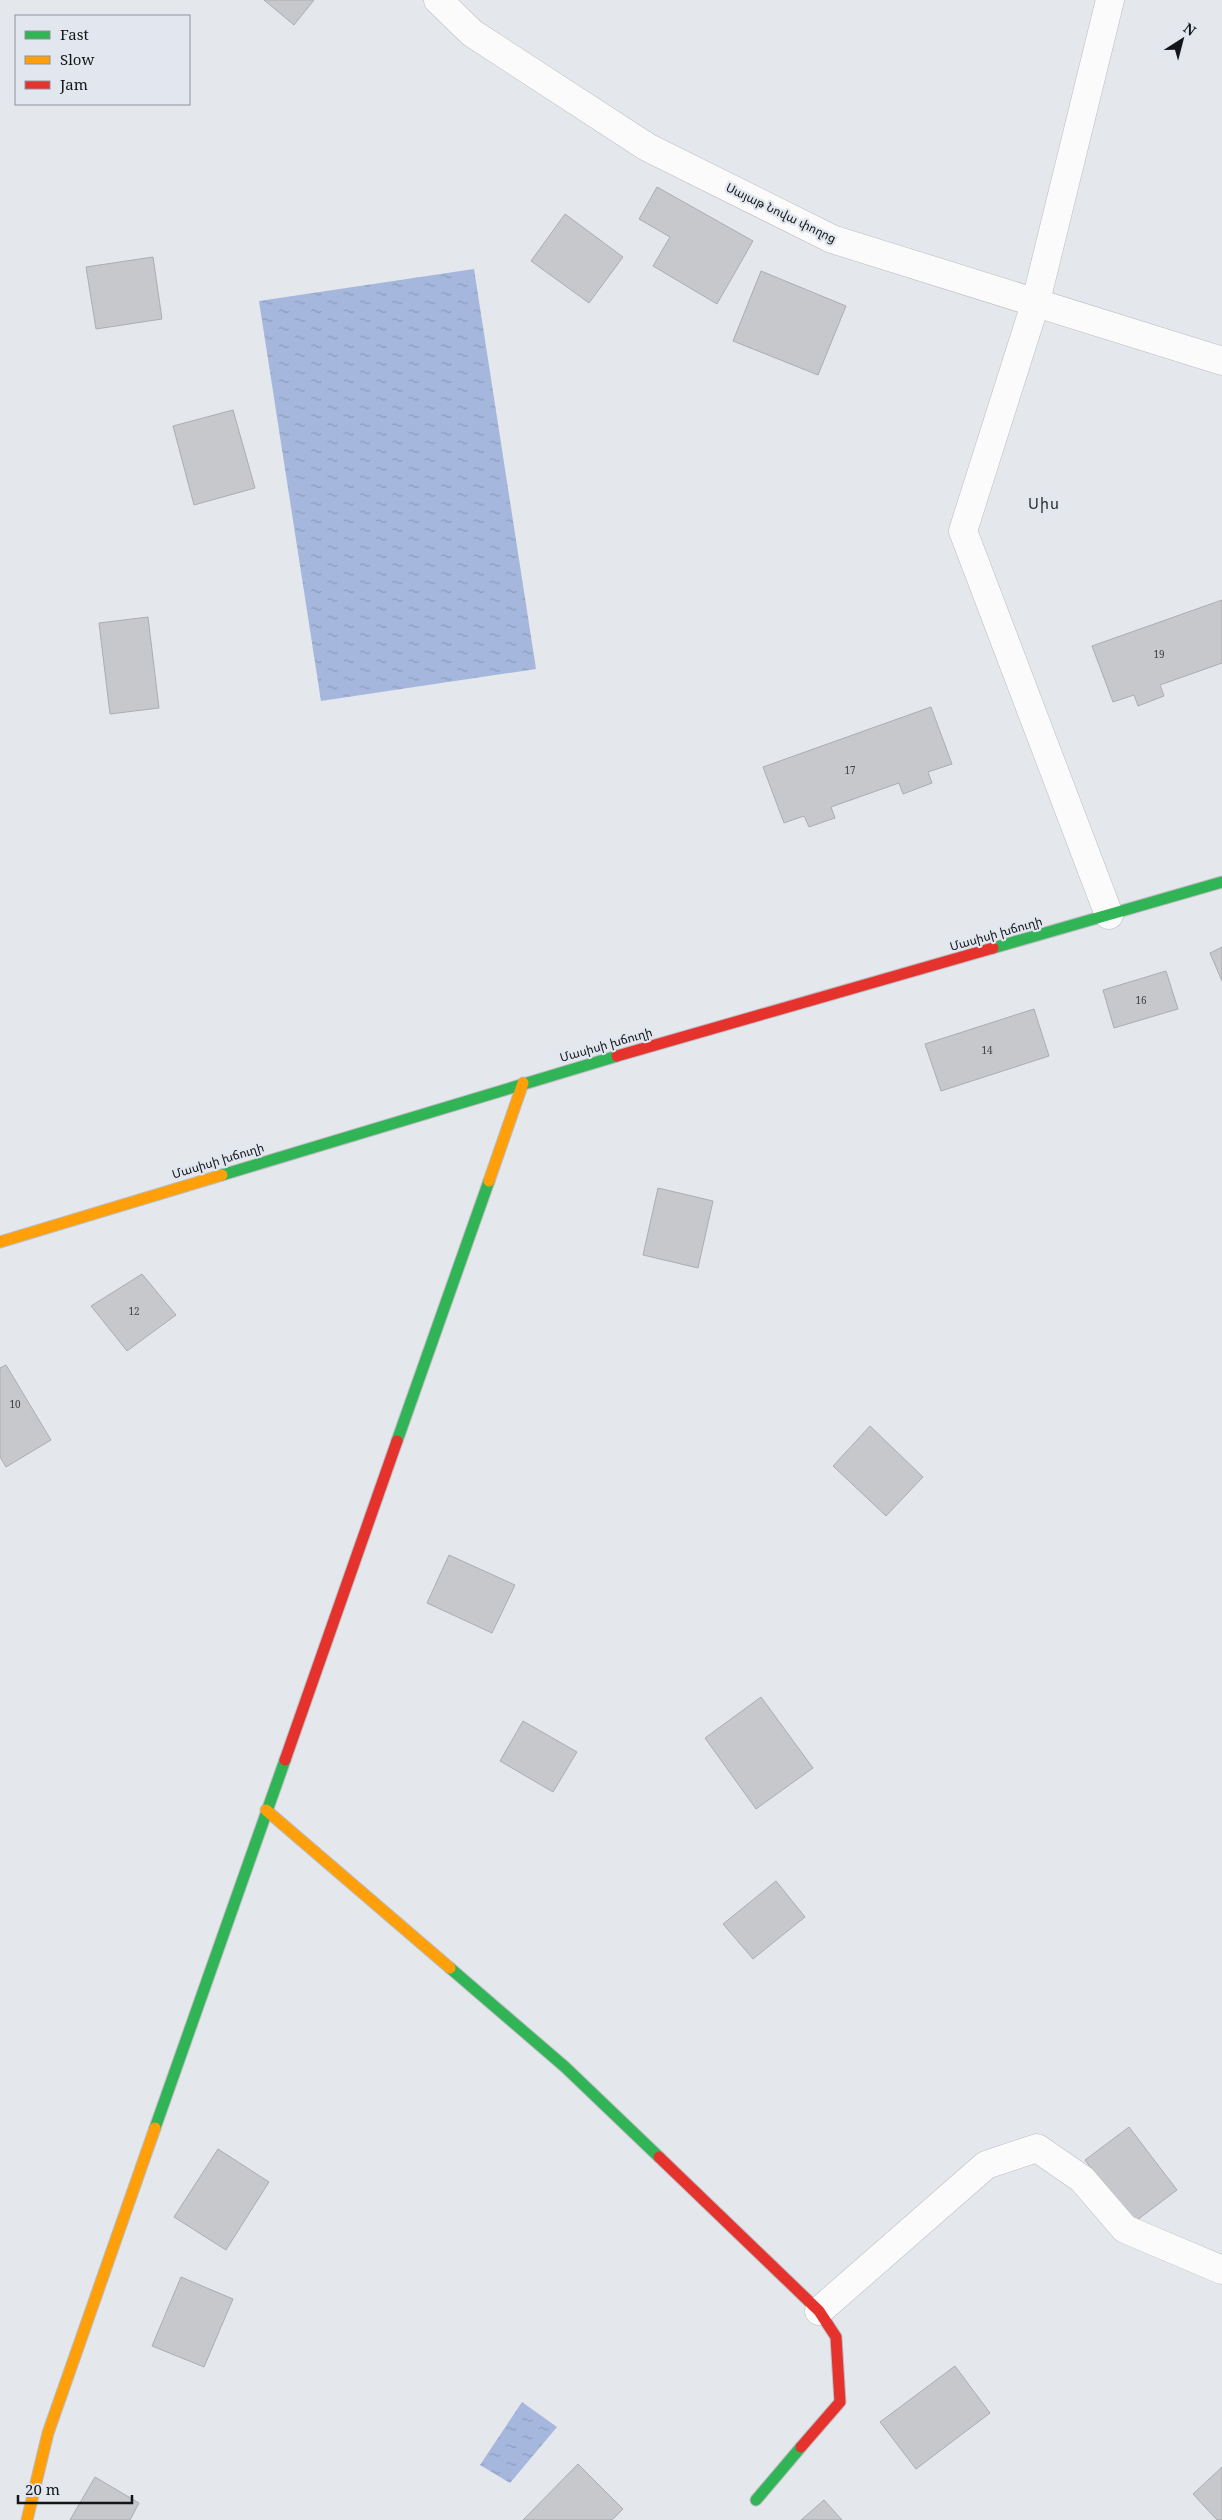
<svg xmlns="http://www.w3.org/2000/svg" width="1222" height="2520" viewBox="0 0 1222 2520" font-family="'Noto Serif','Noto Sans Armenian',serif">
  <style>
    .water { fill: url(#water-ripples) }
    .building { fill: #c6c8cc; stroke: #abadb1 }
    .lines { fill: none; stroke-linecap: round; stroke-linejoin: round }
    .street-casing { stroke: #bbbdc1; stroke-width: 29 }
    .fast-casing { stroke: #bbbdc1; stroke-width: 13 }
    .slow-casing { stroke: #bbbdc1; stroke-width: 13 }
    .jam-casing { stroke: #bbbdc1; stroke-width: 13 }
    .street { stroke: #fbfbfc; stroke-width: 28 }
    .fast { stroke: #30b455; stroke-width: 11 }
    .slow { stroke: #ff9f0a; stroke-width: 11 }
    .jam { stroke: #e5322d; stroke-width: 11 }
    .labels { text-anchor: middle; stroke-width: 4.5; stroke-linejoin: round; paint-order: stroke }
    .number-label { font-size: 10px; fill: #404245 }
    .street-label { font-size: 12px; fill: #131518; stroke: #e1e6ef }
    .quarter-label { font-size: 15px; letter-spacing: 1px; fill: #272b31; stroke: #e1e6ef }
  </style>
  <defs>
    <pattern id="water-ripples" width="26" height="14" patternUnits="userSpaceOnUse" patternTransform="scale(1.25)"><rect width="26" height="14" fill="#a5b7dc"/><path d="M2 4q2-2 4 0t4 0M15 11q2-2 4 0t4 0" fill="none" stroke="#8d9cbc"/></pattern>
  </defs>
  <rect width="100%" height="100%" fill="#e4e7ec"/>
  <path class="water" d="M474,269L536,669L321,701L259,301Z
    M522,2402L557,2427L510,2483L480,2465Z"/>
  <path class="building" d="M264,0H314L294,25Z
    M657,187L753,241L717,304L653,266L670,237L639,219Z
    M565,214L623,257L589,303L531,261Z
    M153,257L162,319L96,329L86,267Z
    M761,271L846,306L818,375L733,341Z
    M233,410L255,488L194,505L173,426Z
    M1222,600V663L1160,685L1164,696L1138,706L1134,695L1113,702L1092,646Z
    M148,617L159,708L110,714L99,623Z
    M931,707L952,764L928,772L932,783L903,794L899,783L831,807L835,818L809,827L804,816L784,823L763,767Z
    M1222,947V981L1210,953Z
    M1166,971L1178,1009L1114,1028L1103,990Z
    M1034,1009L1049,1056L941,1091L925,1044Z
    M658,1188L713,1201L698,1268L643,1255Z
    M142,1274L176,1315L127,1351L91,1306Z
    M6,1365L51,1440L6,1467L0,1457V1368Z
    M870,1426L923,1477L886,1516L833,1466Z
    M449,1555L515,1585L492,1633L427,1603Z
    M761,1697L813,1768L756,1809L705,1738Z
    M523,1721L577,1752L553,1792L500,1761Z
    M776,1881L805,1917L753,1959L723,1924Z
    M1129,2127L1177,2190L1133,2223L1085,2160Z
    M218,2149L269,2182L226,2250L174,2217Z
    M181,2277L233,2299L204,2367L152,2346Z
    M955,2366L990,2413L916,2469L880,2422Z
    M578,2464L623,2509L612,2520H523Z
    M1222,2467V2520H1217L1193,2494Z
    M95,2477L139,2503L130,2520H70Z
    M824,2500L842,2520H801Z"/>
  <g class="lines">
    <defs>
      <path id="street" d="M438,0L472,33L647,147L832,239L1222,361
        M1109,915L963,531L1036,301L1110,0
        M819,2311L986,2165L1037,2148L1082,2179L1125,2229L1222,2270"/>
      <path id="fast" d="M993,948L1222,882
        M222,1175L617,1056
        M397,1441L489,1181
        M450,1968L565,2067L659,2157
        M155,2128L285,1760
        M756,2500L801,2447"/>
      <path id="slow" d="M489,1181L523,1083
        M0,1242L222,1175
        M266,1810L450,1968
        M27,2520L48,2433L155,2128"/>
      <path id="jam" d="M617,1056L993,948
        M285,1760L397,1441
        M659,2157L819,2311L836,2337L840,2402L801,2447"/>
    </defs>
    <use href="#street" class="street-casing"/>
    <use href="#fast" class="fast-casing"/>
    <use href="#slow" class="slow-casing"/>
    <use href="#jam" class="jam-casing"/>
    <use href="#street" class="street"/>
    <use href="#fast" class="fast"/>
    <use href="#slow" class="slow"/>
    <use href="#jam" class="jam"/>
  </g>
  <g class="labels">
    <g class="number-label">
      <text x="1159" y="658">19</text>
      <text x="850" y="774">17</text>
      <text x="1141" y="1004">16</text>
      <text x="987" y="1054">14</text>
      <text x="134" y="1315">12</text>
      <text x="15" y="1408">10</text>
    </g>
    <g class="street-label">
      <text transform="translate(781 213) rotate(26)" y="4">Սայաթ Նովա փողոց</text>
      <text transform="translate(996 934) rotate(-16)" y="4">Մասիսի խճուղի</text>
      <text transform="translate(606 1045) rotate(-16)" y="4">Մասիսի խճուղի</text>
      <text transform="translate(218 1161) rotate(-17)" y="4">Մասիսի խճուղի</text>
    </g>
    <g class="quarter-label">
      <text x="1044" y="509">Սիս</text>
    </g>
  </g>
  <rect x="15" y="15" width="175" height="90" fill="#e1e6ef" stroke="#8f9299"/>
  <rect x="25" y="31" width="25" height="8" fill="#30b455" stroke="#8f9299"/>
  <text x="60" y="40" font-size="15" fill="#131518">Fast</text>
  <rect x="25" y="56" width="25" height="8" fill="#ff9f0a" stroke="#8f9299"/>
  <text x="60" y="65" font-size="15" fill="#131518">Slow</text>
  <rect x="25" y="81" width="25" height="8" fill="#e5322d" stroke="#8f9299"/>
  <text x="60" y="90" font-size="15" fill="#131518">Jam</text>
  <g transform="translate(1182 40) rotate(36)" stroke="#e1e6ef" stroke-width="4" paint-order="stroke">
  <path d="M0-4L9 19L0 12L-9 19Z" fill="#131518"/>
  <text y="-8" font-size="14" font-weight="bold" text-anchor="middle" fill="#131518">N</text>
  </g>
  <path d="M18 2495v8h114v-8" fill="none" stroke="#131518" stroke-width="2.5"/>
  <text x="25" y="2495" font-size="15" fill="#131518" stroke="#e1e6ef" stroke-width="4" paint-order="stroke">20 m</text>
</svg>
